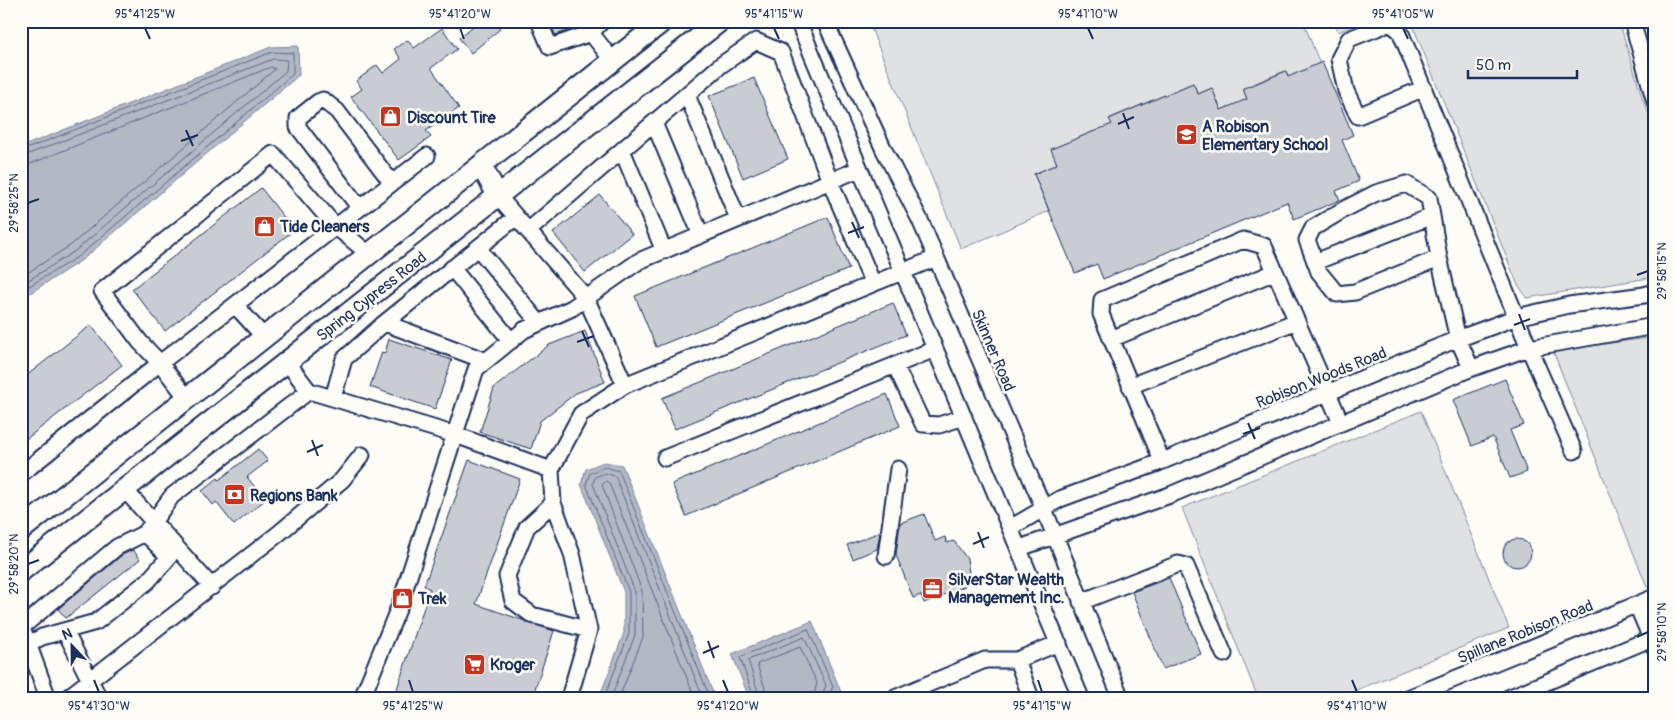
<svg xmlns="http://www.w3.org/2000/svg" width="1676" height="719" viewBox="0 0 1676 719" font-family="Pangolin,sans-serif">
  <style>
    .green { fill: #e0e1e3; stroke: #7e88a0 }
    .water { fill: #b3b8c5; stroke: #76819c }
    .lines { fill: none; stroke-linecap: round; stroke-linejoin: round }
    .shore { stroke: #586687; stroke-width: 1 }
    .building { fill: #c9ccd3; stroke: #1b2f5e }
    .minor-casing { stroke: #1b2f5e; stroke-width: 19 }
    .major-casing { stroke: #1b2f5e; stroke-width: 24 }
    .minor { stroke: #fdfcf7; stroke-width: 15 }
    .major { stroke: #fdfcf7; stroke-width: 20 }
    .ticks { fill: none; stroke: #1b2f5e; stroke-width: 2 }
    .labels { text-anchor: middle; stroke-width: 5; stroke-linejoin: round; paint-order: stroke }
    .poi-label { font-size: 16px; font-weight: bold; fill: #1b2f5e; stroke: #fdfcf7; text-anchor: start }
    .street-label { font-size: 16px; fill: #1b2f5e; stroke: #fdfcf7 }
    .neatline { fill: none; stroke: #1b2f5e; stroke-width: 2 }
    .ticks-label { font-size: 12px; text-anchor: middle; fill: #1b2f5e }
  </style>
  <rect width="100%" height="100%" fill="#fdfcf7"/>
  <filter id="ink" filterUnits="userSpaceOnUse"><feTurbulence type="fractalNoise" baseFrequency=".02" numOctaves="2"/><feDisplacementMap in="SourceGraphic" scale="10" xChannelSelector="R" yChannelSelector="G"/><feConvolveMatrix kernelMatrix="1 2 1 2 8 2 1 2 1" color-interpolation-filters="sRGB"/></filter>
  <g filter="url(#ink)">
    <path class="green" d="M868,21H1303L1320,64L1288,77L1285,71L1243,88L1249,103L1238,108L1236,104L1221,110L1212,88L1198,94L1193,83L1110,118L1113,128L1092,132L1052,149L1057,164L1034,174L1049,211L961,249Z
      M1333,21H1365L1338,32Z
      M1411,21H1619L1643,100L1655,128V277L1527,298L1517,283Z
      M1655,337V584L1647,587L1553,351Z
      M1421,411L1509,628L1337,698H1258L1182,508Z"/>
    <path class="water" d="M298,46L299,75L82,260L24,297L21,293V147L271,47Z
      M604,462L622,465L715,698H599L624,633V592L581,484L586,469Z
      M812,621L841,692L827,698H749L732,654Z"/>
    <g class="lines">
      <path class="shore" d="M21,151L272,52L293,53V74L79,256L21,291
        M21,157L273,59L287,60L286,71L75,251L21,285
        M21,165L30,164L271,67L275,69L71,245L21,277
        M604,698L629,634V592L586,484L590,473L605,467L619,471L710,698
        M611,698L635,635V592L593,484L595,477L605,473L615,476L703,698
        M619,698L643,637L642,591L602,485L606,481L609,483L695,698
        M754,698L740,657L808,629L833,687L827,698
        M760,698L748,660L804,637L826,685L821,698
        M768,698L757,664L800,647L817,683L813,698"/>
    </g>
    <path class="building" d="M479,21H493L500,29L471,53L459,38Z
      M550,21H571L574,29L555,35Z
      M442,28L457,49L431,68L459,108L426,131L431,137L399,160L351,97L362,89L356,81L377,65L383,73L401,59L394,49L407,40L414,48Z
      M1322,62L1353,135L1342,140L1359,181L1336,191L1340,200L1294,219L1287,202L1103,279L1097,264L1075,273L1034,174L1057,164L1051,149L1112,124L1109,119L1193,83L1198,94L1212,88L1221,110L1247,99L1243,89L1286,71L1288,77Z
      M754,78L788,159L743,178L709,96Z
      M261,188L294,230L165,331L132,289Z
      M600,195L632,234L585,272L553,233Z
      M828,217L849,269L656,347L635,296Z
      M893,303L906,335L675,429L662,398Z
      M91,325L122,365L26,439L21,433V380Z
      M585,331L605,382L576,393L540,421L531,449L480,432L494,388L549,345Z
      M389,339L452,360L435,409L370,387L382,352L385,353Z
      M1505,379L1524,425L1510,430L1527,472L1510,478L1493,437L1472,446L1453,400Z
      M887,394L900,426L686,516L672,484Z
      M258,449L268,461L247,477L265,500L234,525L216,502L213,505L202,491L218,478L219,480Z
      M469,460L520,479L476,604L554,631L532,698H394L430,589L424,586Z
      M924,514L935,541L945,537L947,543L954,541L967,559L970,580L963,582L965,586L924,603L921,595L913,598L896,555L900,523Z
      M880,532L877,549L853,559L847,545Z
      M1503 553a14 14 0 1 1 28 0a14 14 0 1 1-28 0Z
      M133,550L140,559L66,618L58,609L122,555Z
      M1169,578L1201,654L1163,669L1132,592Z"/>
    <g class="lines">
      <defs>
        <path id="minor" d="M539,21L550,47L591,33L602,21
          M798,21L1081,698
          M825,21L884,150L920,220L1044,509L1121,698
          M1632,21L1655,102
          M591,33L613,61
          M1424,88L1358,116L1346,91L1339,59L1349,39L1390,23L1400,31L1529,348L1574,451
          M687,95L738,219
          M654,123L701,235
          M622,150L664,251
          M498,196L586,298L625,385
          M359,207L298,127V118L318,102L323,100L337,111L392,183
          M528,231L721,65L756,41L781,52L830,181L873,284
          M478,248L539,323
          M1439,258L1355,292L1337,294L1319,272L1307,240L1313,228L1343,210L1376,193L1406,184L1429,198L1439,258L1458,339L1471,368
          M1315,262L1432,216
          M452,268L511,341
          M235,305L264,337
          M385,323L486,361
          M1111,339L1275,272
          M287,362L309,391L456,435L551,470
          M895,365L923,424L939,425L964,417
          M1130,386L1297,321
          M187,398L160,363L427,156
          M333,398L344,359L382,325L516,217
          M665,458L935,349
          M1162,461L1101,314L1102,300L1243,240L1264,246L1341,423
          M21,474L160,363L140,342L102,291L273,154L335,226L369,254
          M125,490L212,587
          M553,503L527,527L507,576L513,601L532,615L589,630
          M1012,527L1060,499L1158,463L1455,340L1517,317L1569,305L1644,295L1655,292
          M145,533L172,496L309,391
          M1020,548L1170,495L1467,370L1529,348L1655,326
          M886,556L898,469
          M1081,602L1178,564L1186,566L1224,654
          M1637,605L1655,648
          M22,627L117,547L145,533L169,557L148,581L96,622L42,637L29,644
          M65,631L99,698
          M25,635L48,698
          M1017,660L1031,698
          M67,698L278,534L342,480L362,455
          M362,698L399,607L476,369L524,330L572,308L639,261L859,169
          M569,698L589,630L572,554L553,503L551,470L581,414L625,385L936,258
          M895,698L985,660H1017L1059,643
          M1408,698L1655,597
          M1508,698L1655,637"/>
        <path id="major" d="M481,165L498,196
          M21,530L663,21
          M21,571L720,21"/>
      </defs>
      <use href="#minor" class="minor-casing"/>
      <use href="#major" class="major-casing"/>
      <use href="#minor" class="minor"/>
      <use href="#major" class="major"/>
    </g>
  </g>
  <path class="ticks" d="M145,28L150,39M460,28L464,39M774,28L779,39M1088,28L1093,39M1403,28L1408,39M1123,113L1129,129M1118,124L1134,117M186,130L193,146M181,141L198,135M28,203L39,199M852,222L859,238M848,233L864,227M1637,275L1648,271M1519,314L1525,330M1514,325L1530,319M582,331L589,347M577,342L594,336M1248,423L1255,439M1243,434L1260,428M312,440L318,456M307,452L323,445M978,532L984,548M973,544L989,537M28,564L39,560M1637,637L1648,632M708,641L714,658M703,653L719,646M94,680L99,692M409,680L413,692M723,680L728,692M1038,680L1042,692M1352,680L1357,692"/>
  <defs>
    <symbol id="shop-square" viewBox="-11 -11 22 22"><rect x="-9" y="-9" width="18" height="18" rx="4" fill="#c8321e" stroke="#fdfcf7"/><path d="M-5-2.5h2.3a2.7 3.5 0 0 1 5.4 0H5L5.5 6h-11ZM-1.5-2.5h3a1.5 2.3 0 0 0-3 0Z" fill="#fff"/></symbol>
    <symbol id="school-square" viewBox="-11 -11 22 22"><rect x="-9" y="-9" width="18" height="18" rx="4" fill="#c8321e" stroke="#fdfcf7"/><path d="M0-5L7-2L0 1L-7-2ZM-4 1L0 2.5L4 1V4Q0 6-4 4Z" fill="#fff"/></symbol>
    <symbol id="bank-square" viewBox="-11 -11 22 22"><rect x="-9" y="-9" width="18" height="18" rx="4" fill="#c8321e" stroke="#fdfcf7"/><path d="M-6-4H6V4H-6ZM0-2.3a2.3 2.3 0 1 0 0 4.6a2.3 2.3 0 1 0 0-4.6Z" fill="#fff"/></symbol>
    <symbol id="office-square" viewBox="-11 -11 22 22"><rect x="-9" y="-9" width="18" height="18" rx="4" fill="#c8321e" stroke="#fdfcf7"/><path d="M-6-3h4V-5.5h4V-3h4V5H-6ZM-1-4.5V-3h2v-1.5ZM-6 0V1H6V0Z" fill="#fff"/></symbol>
    <symbol id="supermarket-square" viewBox="-11 -11 22 22"><rect x="-9" y="-9" width="18" height="18" rx="4" fill="#c8321e" stroke="#fdfcf7"/><path d="M-6-5.5h2.5l.6 2H6L4.5 2H-2.5L-4.4-4H-6ZM-1.5 3.2a1.3 1.3 0 1 0 .1 0ZM3 3.2a1.3 1.3 0 1 0 .1 0Z" fill="#fff"/></symbol>
  </defs>
  <g fill-rule="evenodd">
    <use href="#shop-square" x="378" y="104" width="25" height="25"/>
    <use href="#school-square" x="1174" y="122" width="25" height="25"/>
    <use href="#shop-square" x="252" y="214" width="25" height="25"/>
    <use href="#bank-square" x="222" y="482" width="25" height="25"/>
    <use href="#office-square" x="920" y="576" width="25" height="25"/>
    <use href="#shop-square" x="390" y="586" width="25" height="25"/>
    <use href="#supermarket-square" x="462" y="652" width="25" height="25"/>
  </g>
  <g class="labels">
    <g class="poi-label">
      <text x="407" y="123">Discount Tire</text>
      <text x="1202" y="132">A Robison<tspan x="1202" dy="18">Elementary School</tspan></text>
      <text x="280" y="232">Tide Cleaners</text>
      <text x="250" y="501">Regions Bank</text>
      <text x="948" y="585">SilverStar Wealth<tspan x="948" dy="18">Management Inc.</tspan></text>
      <text x="418" y="604">Trek</text>
      <text x="490" y="670">Kroger</text>
    </g>
    <g class="street-label">
      <text transform="translate(371 296) rotate(-38)" y="6">Spring Cypress Road</text>
      <text transform="translate(994 350) rotate(67)" y="6">Skinner Road</text>
      <text transform="translate(1321 377) rotate(-22)" y="6">Robison Woods Road</text>
      <text transform="translate(1525 631) rotate(-22)" y="6">Spillane Robison Road</text>
    </g>
  </g>
  <rect width="1676" height="719" fill="none" stroke="#fdfcf7" stroke-width="55"/>
  <g transform="translate(72 646) rotate(338)" stroke="#fdfcf7" stroke-width="4" paint-order="stroke">
  <path d="M0-4L9 19L0 12L-9 19Z" fill="#1b2f5e"/>
  <text y="-8" font-size="14" font-weight="bold" text-anchor="middle" fill="#1b2f5e">N</text>
  </g>
  <path d="M1468 70v8h109v-8" fill="none" stroke="#1b2f5e" stroke-width="2.5"/>
  <text x="1476" y="70" font-size="15" fill="#1b2f5e" stroke="#fdfcf7" stroke-width="4" paint-order="stroke">50 m</text>
  <rect x="28" y="28" width="1620" height="664" class="neatline"/>
  <g class="ticks-label">
    <text x="145" y="18">95°41'25"W</text>
    <text x="460" y="18">95°41'20"W</text>
    <text x="774" y="18">95°41'15"W</text>
    <text x="1088" y="18">95°41'10"W</text>
    <text x="1403" y="18">95°41'05"W</text>
    <text transform="translate(14 203) rotate(-90)" y="4">29°58'25"N</text>
    <text transform="translate(1662 271) rotate(-90)" y="4">29°58'15"N</text>
    <text transform="translate(14 564) rotate(-90)" y="4">29°58'20"N</text>
    <text transform="translate(1662 632) rotate(-90)" y="4">29°58'10"N</text>
    <text x="99" y="710">95°41'30"W</text>
    <text x="413" y="710">95°41'25"W</text>
    <text x="728" y="710">95°41'20"W</text>
    <text x="1042" y="710">95°41'15"W</text>
    <text x="1357" y="710">95°41'10"W</text>
  </g>
</svg>
